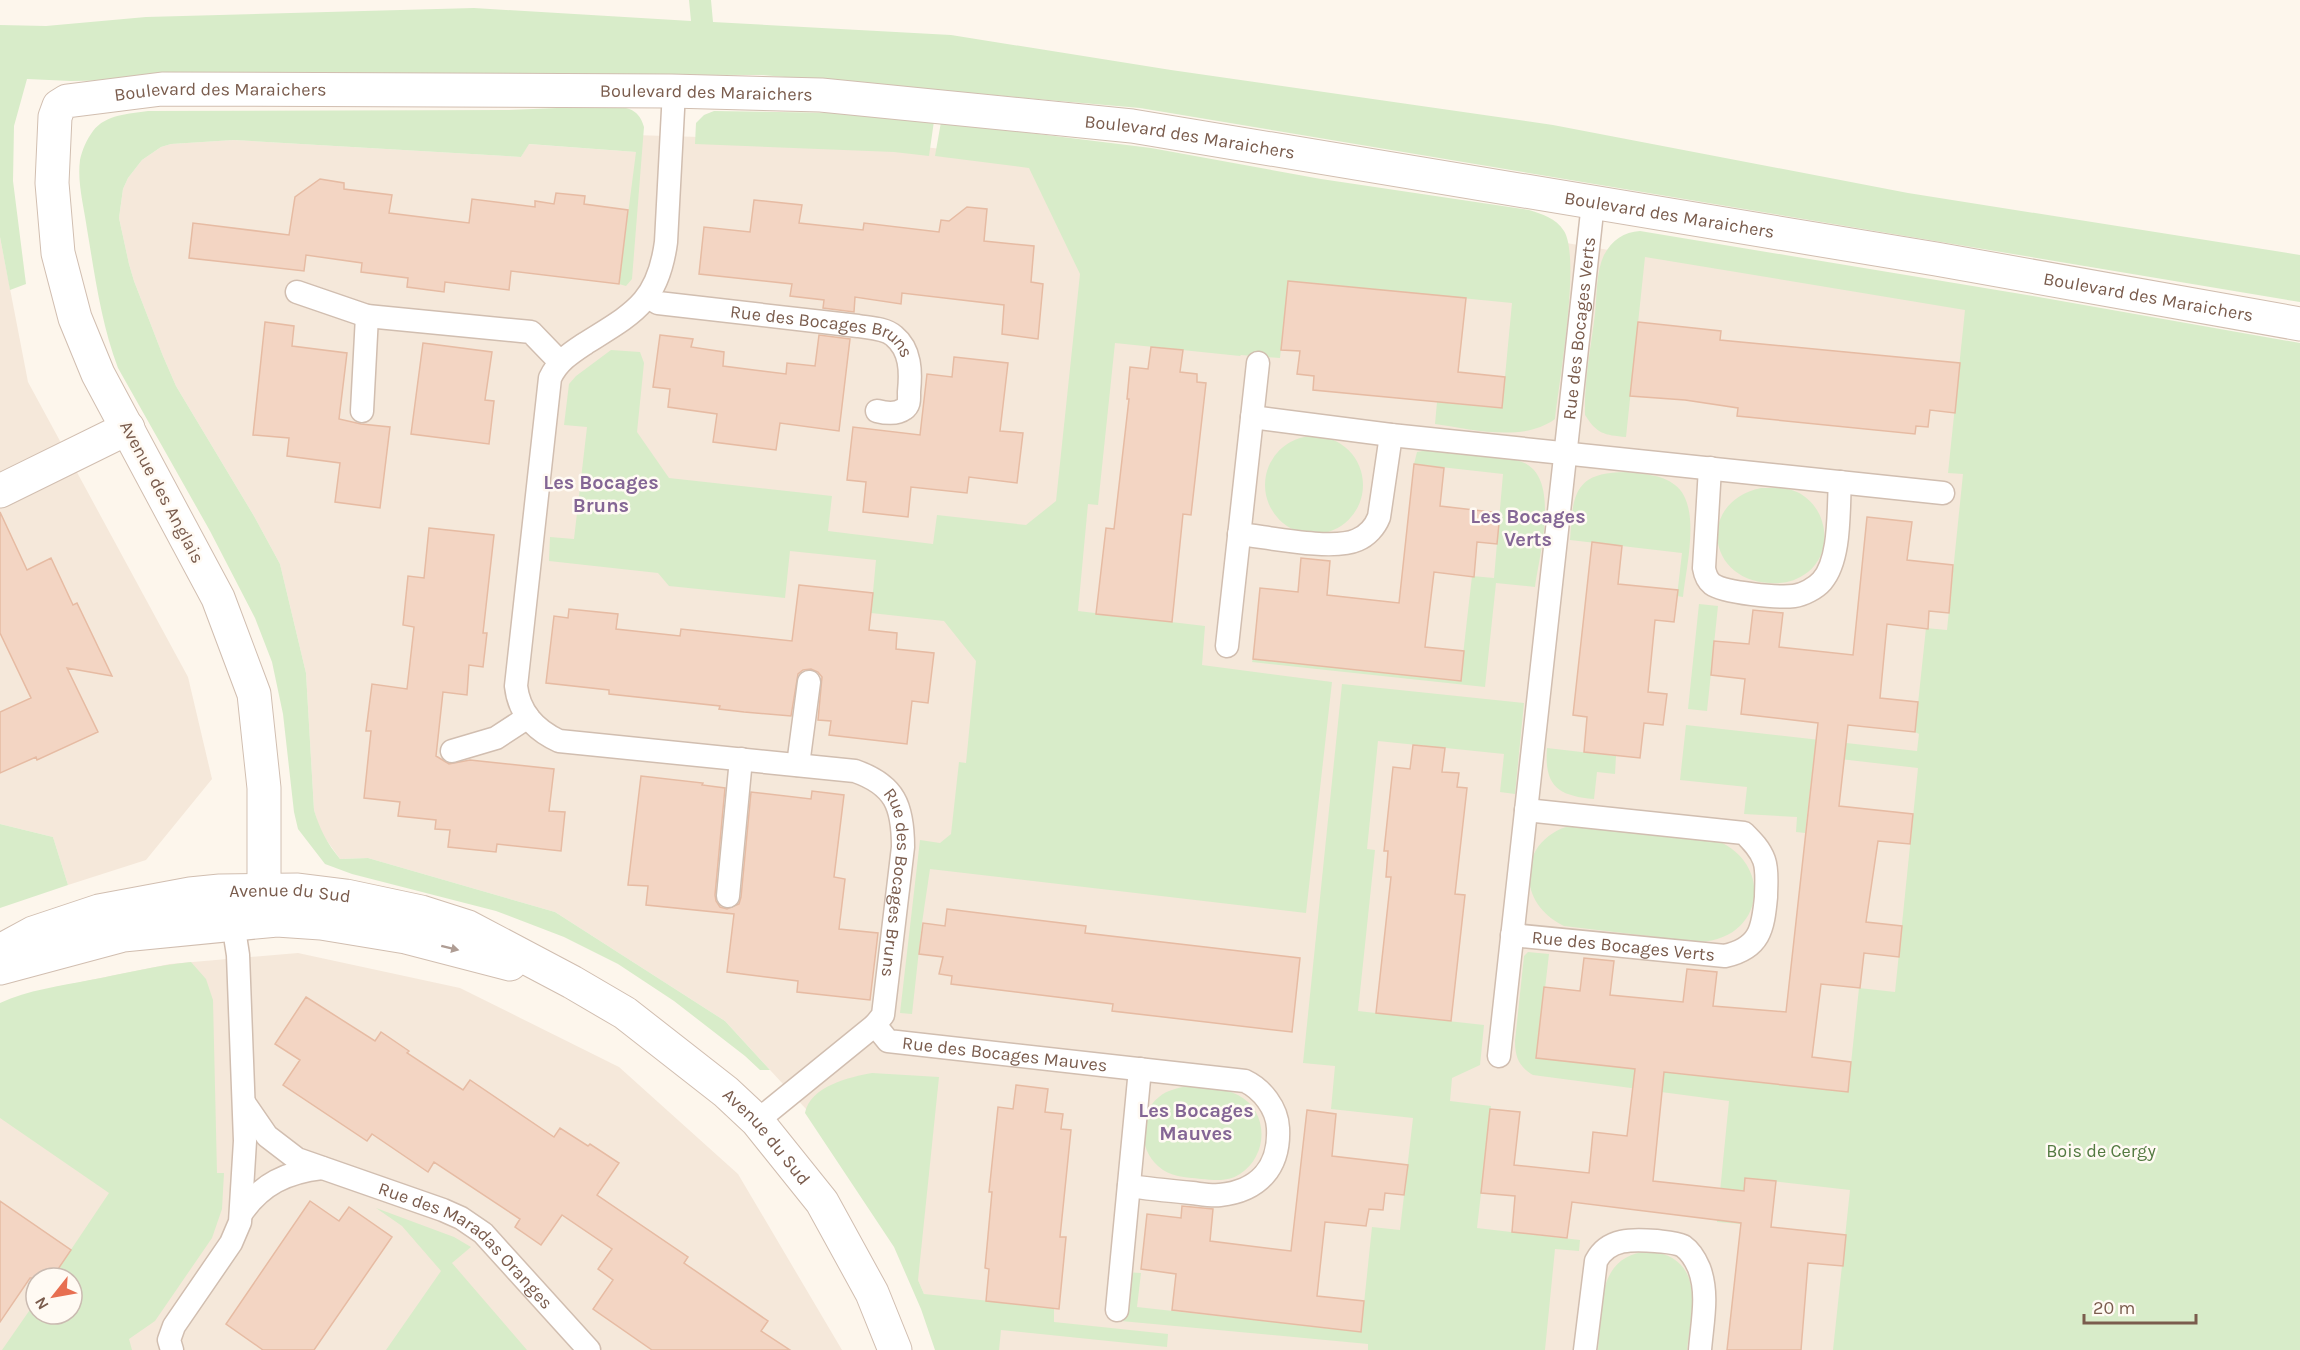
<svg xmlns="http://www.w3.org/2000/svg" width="2300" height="1350" viewBox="0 0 2300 1350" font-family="Karla,sans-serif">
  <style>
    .residential { fill: #f5e8da; fill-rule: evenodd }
    .green { fill: #d8ecc9 }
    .building { fill: #f3d5c3; stroke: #e6bba3; stroke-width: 1.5 }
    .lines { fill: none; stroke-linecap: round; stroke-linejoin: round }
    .service-casing { stroke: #d1beb0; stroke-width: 25 }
    .minor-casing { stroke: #d1beb0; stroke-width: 35 }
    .tertiary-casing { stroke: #d1beb0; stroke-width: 35 }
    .service { stroke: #fff; stroke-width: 22 }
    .minor { stroke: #fff; stroke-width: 33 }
    .tertiary { stroke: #fff; stroke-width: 33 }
    .oneway { fill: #af9d94 }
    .labels { text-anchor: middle; stroke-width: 5; stroke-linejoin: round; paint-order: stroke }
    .street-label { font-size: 18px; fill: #7a5c4d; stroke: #fffaf3 }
    .park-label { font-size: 18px; fill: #537a41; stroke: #fffaf3 }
    .neighbourhood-label { font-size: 20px; font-weight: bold; fill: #846695; stroke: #fffaf3 }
  </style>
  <rect width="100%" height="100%" fill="#fdf6ec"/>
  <path class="residential" d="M634,135L888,143L1120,169L2025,319L1871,1350H949L875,1184L725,1021L555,912L368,858L340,859L320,831L314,810L306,673L280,564L254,516L176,386L163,356L134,281L129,264L119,218L123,189L128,178L142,160L161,147L171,144L234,140L521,157L528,144L636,152Z
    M0,237L28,382L188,677L212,779L146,860L68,885L53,837L0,824Z
    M298,953L460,988L619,1067L738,1174L842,1350H0V1023L56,987L170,964ZM36,1278H72V1314H36Z"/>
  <path class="green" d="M689,0H711L713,22L951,35L1171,70L1553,125L1908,193L2300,255V302L1140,108L762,75L471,74L71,81L27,79L14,126L13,181L26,284L10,290L0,237V25L46,26L146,17L474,8L691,21Z
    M605,106C624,107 638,106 644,127L632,279L626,286L619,284L636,152L529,144L521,157L234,140L171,144L161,147L142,160L128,178L123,189L119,218L129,264L134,281L163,356L176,386L254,516L280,564L306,673L314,810C320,830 327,843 340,859L368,858L555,912L725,1021L770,1070H760L745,1056L674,1001L618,964L564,937L496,911L352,874L325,864L298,829L294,812L283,714L272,662L255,618L210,531L118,368C101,323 95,276 87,229C84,207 77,182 80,160C82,150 87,139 93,131C106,114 129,114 148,111L509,110Z
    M714,111L843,113L934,121L929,156L894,152L695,144L696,123L704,115Z
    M941,122L1151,148L1321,179L1529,210C1542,214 1556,218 1564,231C1581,258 1559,382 1555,419C1522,443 1472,429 1435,424L1437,402L1502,408L1512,303L1288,281L1280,358L1241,355L1240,356L1115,343L1098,505L1088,504L1078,611L1205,626L1202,665L1332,682L1306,913L930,869L922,923L912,1014L900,1013L920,840L940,843L951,834L959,762L966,763L976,661L944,621L871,613L876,560L790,551L785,598L669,586L658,573L549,561L550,537L574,539L587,427L564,425L569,384L576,376L611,350L640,352L644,363L637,432L669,478L832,496L828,531L933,544L937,515L1026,525L1056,501L1080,274L1029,168L935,156Z
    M1640,231L2033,296L2300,343V1350H1833L1850,1190L1746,1178L1741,1224L1717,1222L1729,1101L1533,1075C1519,1067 1515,1057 1515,1041L1524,956L1528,952L1549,954L1537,1058L1848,1092L1859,988L1895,992L1918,768L1814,756L1805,833L1796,832L1797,817L1744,814L1747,787L1680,780L1686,725L1917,751L1919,734L1915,732L1926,628L1947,630L1963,474L1948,473L1965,310L1645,257L1626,437C1604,435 1597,434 1585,415C1584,381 1591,347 1595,314C1597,296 1596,271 1604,255C1612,240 1624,232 1640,231Z
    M1265 485a49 49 0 1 1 98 0a49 49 0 1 1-98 0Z
    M1428,450C1453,452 1507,452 1528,465C1559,485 1539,556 1535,587L1496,583L1485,687L1252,662L1253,659L1460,681L1472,576L1494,578L1503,474L1414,464L1417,452Z
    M1626,472C1642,474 1661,474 1675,485C1702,505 1686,567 1683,597L1677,596L1682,553L1570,540C1573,497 1572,472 1626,472Z
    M1761,488C1773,488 1786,487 1797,492C1827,506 1835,550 1808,572C1796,581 1785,584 1770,583C1705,580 1698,501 1761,488Z
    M1699,604L1718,606L1707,711L1688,709Z
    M1342,684L1524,703L1515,794L1500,792L1504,754L1378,741L1367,849L1375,850L1358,1011L1484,1025L1480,1065L1452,1078L1450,1101L1491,1106L1477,1228L1580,1240L1579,1251L1555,1249L1545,1350H1368V1344L1121,1321L1125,1272L1141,1273L1137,1307L1361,1332L1372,1227L1400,1230L1413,1118L1331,1109L1335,1066L1303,1063Z
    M1547,748L1616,756L1615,774L1597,772L1594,799C1558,796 1544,786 1547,748Z
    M0,824L53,837L68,885L0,908Z
    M1578,824L1713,839C1775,861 1765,940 1699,942L1564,926C1511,901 1520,833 1578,824Z
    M191,962L206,979L213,1000L217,1173H224L222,1209L212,1238L155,1321L129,1339L132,1350H2L36,1301V1314H72V1278H52L109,1193L0,1118V1003C28,990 60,986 90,980C123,974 157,965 191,962Z
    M872,1073L939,1077L918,1280L924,1294L1054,1308V1322L1168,1334L1167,1347L1001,1330L999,1350H935L921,1309L894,1247L805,1113C810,1086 850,1077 872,1073Z
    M1188,1086C1204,1088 1223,1087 1238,1095C1269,1111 1269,1155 1240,1174C1228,1182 1215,1180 1201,1179C1185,1177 1170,1177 1158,1166C1138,1149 1138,1113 1159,1097C1167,1090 1178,1088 1188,1086Z
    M376,1208L454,1237L471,1247L452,1263L527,1350H386L441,1271L402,1226Z
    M1649,1251C1706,1258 1692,1309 1687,1350H1598C1602,1309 1595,1256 1649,1251Z"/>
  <path class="building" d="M320,179L344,183V189L392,195L389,213L469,223L472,199L535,207V201L554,204L556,193L585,196L584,204L628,210L619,284L511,271L509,290L445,282L444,292L407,287L408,278L361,272L362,263L306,255L304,271L189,258L193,223L289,235L295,197Z
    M754,200L802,205L799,223L863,230L864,223L939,232L941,220L949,221L967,207L987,209L984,241L1034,246L1031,282L1043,284L1038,339L1002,334L1004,305L902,293L901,304L855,297L854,312L823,308L824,300L790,296L792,284L699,274L704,227L750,232Z
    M1288,281L1466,298L1458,372L1505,377L1502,408L1313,390L1314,376L1297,374L1300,351L1281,350Z
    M265,322L294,326L292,346L347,353L339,419L361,424L390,427L380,508L335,502L340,463L287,456L289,438L253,435Z
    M1638,322L1721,331L1720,340L1960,363L1955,413L1930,410L1928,427L1916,426L1915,434L1737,416L1738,408L1685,400L1630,396Z
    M660,335L693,339L691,347L724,352L723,366L786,374L787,363L815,366L819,335L850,339L839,431L780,423L776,450L713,442L717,414L668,407L670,389L653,387Z
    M423,343L492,352L485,400L494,401L489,444L411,434Z
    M1151,347L1183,350L1180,372L1197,374V382L1206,383L1191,515L1183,514L1172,622L1096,614L1106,528L1114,529L1129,399H1127L1130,367L1148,369Z
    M954,357L1008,363L1000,431L1023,433L1017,483L969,477L967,493L911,487L908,517L863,512L866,482L847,480L853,427L920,435L927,374L952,377Z
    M1414,464L1444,468L1440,506L1500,513L1497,544L1477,542L1474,577L1434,572L1425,647L1464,651L1461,681L1253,659L1260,588L1298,592L1301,558L1330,561L1327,595L1399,603Z
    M0,512L27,570L51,558L73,605L77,603L112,676L67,668L98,732L37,760L36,757L0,773V712L31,698L0,633Z
    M1867,517L1912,522L1907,560L1953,565L1949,613L1929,611L1928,629L1887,624L1880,698L1918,702L1915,732L1848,725L1839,806L1913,814L1910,844L1878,841L1866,922L1902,926L1899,957L1864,953L1860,988L1821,984L1812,1057L1851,1062L1848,1092L1664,1072L1653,1181L1744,1191L1745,1178L1776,1181L1771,1227L1846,1235L1843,1266L1808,1263L1801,1350H1727L1741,1223L1572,1202L1567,1238L1512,1232L1515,1196L1481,1193L1490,1109L1520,1112L1514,1165L1589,1173L1593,1132L1627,1136L1635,1069L1536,1058L1544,987L1580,991L1584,958L1614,961L1610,995L1683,1002L1687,969L1717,972L1713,1006L1786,1012L1818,723L1741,714L1745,679L1711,675L1714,641L1749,644L1753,610L1783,613L1779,647L1853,655Z
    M429,528L494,535L483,633H487L483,667L469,665L467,695L443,692L436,756L449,764L470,760L554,769L549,811L565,812L561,851L497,844L496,852L448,847L450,830L435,829L436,820L398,816L400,802L364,798L371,731H366L372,684L407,689L414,627L403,625L408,576L424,578Z
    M1592,542L1622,546L1618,584L1678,590L1674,622L1655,620L1648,692L1667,694L1663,725L1644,723L1640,758L1584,752L1587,717L1573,715Z
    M799,585L873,593L869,630L897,633L896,649L934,653L928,703L912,701L907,744L829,735L831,721L818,720L822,677L818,672L811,669L803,670L798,674L791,716L744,712L719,709L720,706L609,694V690L546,683L554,616L568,618L569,609L618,614L616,629L680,636L681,629L792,641Z
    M1413,745L1445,748L1442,772L1459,773L1457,787L1467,788L1455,894L1465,895L1451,1021L1376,1013L1391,877H1386L1388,851H1384L1393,767L1410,769Z
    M641,776L703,783L702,785L725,788L715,895L716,901L720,907L727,909L739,904L741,897L751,792L811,799L812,791L844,795L834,877L845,879L839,929L878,933L870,1000L797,992L798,981L727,972L734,914L646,905L648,886L628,885Z
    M947,909L1086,926L1085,933L1300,958L1292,1032L1112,1011L1113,1004L951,984L952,976L939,974L943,957L919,954L923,923L945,926Z
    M306,997L375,1041L381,1032L409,1051L407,1053L463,1090L470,1080L554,1137L560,1128L588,1146L590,1144L619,1163L597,1195L688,1257L684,1263L768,1321L761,1331L790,1350H652L593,1309L613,1280L598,1269L612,1249L562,1215L541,1245L515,1227L520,1219L434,1162L428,1172L372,1134L367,1141L283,1085L300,1060L275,1044Z
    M1016,1085L1048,1089L1045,1112L1063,1114L1061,1129L1071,1130L1060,1237H1066L1059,1309L986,1301L989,1269L985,1268L992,1192H989L998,1107L1013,1109Z
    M1307,1110L1336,1114L1332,1156L1408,1165L1404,1195L1385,1193L1383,1210L1369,1209L1366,1226L1325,1222L1317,1296L1364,1301L1361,1332L1172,1310L1176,1274L1141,1269L1147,1214L1181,1218L1182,1206L1213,1209L1210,1241L1291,1251Z
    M0,1201L71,1250L52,1278H30L0,1322Z
    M310,1201L339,1221L349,1207L392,1237L314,1350H263L226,1324Z"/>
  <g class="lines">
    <defs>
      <g id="service">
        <path id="s1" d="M674,91L666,242C658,302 634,313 586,343C571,353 558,361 550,378L516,686C519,713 535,730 559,741L855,771C895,785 903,806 903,847L883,1015L875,1025L757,1121"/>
        <path d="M297,292L367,316L531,332L560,362"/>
        <path id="s2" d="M648,297L658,303L858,326C869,328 885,328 894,336C911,350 911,372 909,392C909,399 910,405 904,409C896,415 885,413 877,411"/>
        <path d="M362,411L367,316"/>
        <path d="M1252,417L1391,435L1943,493"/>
        <path d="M1710,468L1704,568C1705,574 1707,580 1712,584C1724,593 1779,598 1794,596C1803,595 1816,588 1822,581C1841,559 1838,510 1840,482"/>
        <path d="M1239,534C1267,537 1333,551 1357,540C1367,536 1375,527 1379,517L1391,435"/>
        <path d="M1227,646L1258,363"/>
        <path d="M452,751L496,738L528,717"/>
        <path d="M798,765L809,682"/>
        <path d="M728,896L741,759"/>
        <path id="s3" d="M1512,935L1725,956C1760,948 1763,929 1766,897C1766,885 1768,871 1764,860C1760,849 1752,841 1744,833L1526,810"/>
        <path id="s4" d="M875,1025L888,1041L1245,1081C1262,1089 1277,1108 1278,1128C1280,1167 1259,1191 1220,1195C1211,1196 1201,1194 1192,1193C1171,1191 1150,1189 1129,1186"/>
        <path id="s5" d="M1499,1056L1593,203"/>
        <path id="s6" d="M245,1104L267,1136L297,1159L443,1210L461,1218L483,1233L589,1350"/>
        <path d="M241,1214C261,1184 287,1172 322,1168"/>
        <path d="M1117,1310L1140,1069"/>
        <path d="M172,1350L169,1340L174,1326L231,1243L240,1222L245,1141L238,955L231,910"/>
        <path d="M1585,1350L1596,1261C1608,1238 1633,1239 1656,1241C1664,1242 1675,1242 1683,1246C1690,1251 1696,1261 1699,1268C1709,1294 1702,1323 1700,1350"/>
      </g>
      <g id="minor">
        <path d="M0,491L128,428"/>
        <path id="s7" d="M134,920L162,914L250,906L256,902L264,890V788L254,694L218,598L98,374L75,318L58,253L52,183L55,117L59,106L67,101L162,89L671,91L821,95L1132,126L1936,259L2300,324"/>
      </g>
      <g id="tertiary">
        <path id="s8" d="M0,951L33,933L99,911L190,894L220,891L298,890L346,896L421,912L468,927L572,982L625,1013L726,1092L757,1121L822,1202L872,1293L895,1350"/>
        <path d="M0,968L123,935L277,920L321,923L406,937L510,964"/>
      </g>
    </defs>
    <use href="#service" class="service-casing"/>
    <use href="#minor" class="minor-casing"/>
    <use href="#tertiary" class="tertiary-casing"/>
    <use href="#service" class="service"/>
    <use href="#minor" class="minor"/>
    <use href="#tertiary" class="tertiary"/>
  </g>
  <defs><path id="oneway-solid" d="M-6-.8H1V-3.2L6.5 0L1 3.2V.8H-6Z" transform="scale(1.5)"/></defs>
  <use class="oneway" href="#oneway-solid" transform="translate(450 948) rotate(14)"/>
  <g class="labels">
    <g class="street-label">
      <text dy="6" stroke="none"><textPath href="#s7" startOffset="1131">Boulevard des Maraichers</textPath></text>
      <text dy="6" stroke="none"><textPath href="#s7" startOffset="1617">Boulevard des Maraichers</textPath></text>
      <text dy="6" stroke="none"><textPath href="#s7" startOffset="2103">Boulevard des Maraichers</textPath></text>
      <text dy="6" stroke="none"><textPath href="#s7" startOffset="2589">Boulevard des Maraichers</textPath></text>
      <text dy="6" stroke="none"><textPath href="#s7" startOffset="3075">Boulevard des Maraichers</textPath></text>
      <text dy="6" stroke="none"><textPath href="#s5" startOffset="732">Rue des Bocages Verts</textPath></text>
      <text dy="6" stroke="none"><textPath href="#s2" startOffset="180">Rue des Bocages Bruns</textPath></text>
      <text transform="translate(162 492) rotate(62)" y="6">Avenue des Anglais</text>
      <text dy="6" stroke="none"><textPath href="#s1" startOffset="1152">Rue des Bocages Bruns</textPath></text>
      <text dy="6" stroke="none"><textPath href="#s8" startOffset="300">Avenue du Sud</textPath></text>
      <text dy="6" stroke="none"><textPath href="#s3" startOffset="112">Rue des Bocages Verts</textPath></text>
      <text dy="6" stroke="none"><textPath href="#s4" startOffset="138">Rue des Bocages Mauves</textPath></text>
      <text dy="6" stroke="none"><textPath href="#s8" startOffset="850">Avenue du Sud</textPath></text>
      <text dy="6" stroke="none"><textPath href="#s6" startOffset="270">Rue des Maradas Oranges</textPath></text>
    </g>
    <g class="park-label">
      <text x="2101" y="1157">Bois de Cergy</text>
    </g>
    <g class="neighbourhood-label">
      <text x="601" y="489">Les Bocages<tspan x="601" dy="23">Bruns</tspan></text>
      <text x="1528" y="523">Les Bocages<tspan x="1528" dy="23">Verts</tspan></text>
      <text x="1196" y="1117">Les Bocages<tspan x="1196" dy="23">Mauves</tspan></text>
    </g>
  </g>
  <g transform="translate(54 1296) rotate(239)"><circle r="28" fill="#fffaf3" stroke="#cabbb1" stroke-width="1.5"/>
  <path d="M0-4.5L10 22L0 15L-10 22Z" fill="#e76f51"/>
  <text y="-9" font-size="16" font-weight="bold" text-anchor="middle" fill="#7a5c4d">N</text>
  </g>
  <path d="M2084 1314v9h112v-9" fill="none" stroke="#7a5c4d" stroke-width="3"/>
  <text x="2093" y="1314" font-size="18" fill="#7a5c4d" stroke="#fffaf3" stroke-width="4.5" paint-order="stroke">20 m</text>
</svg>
